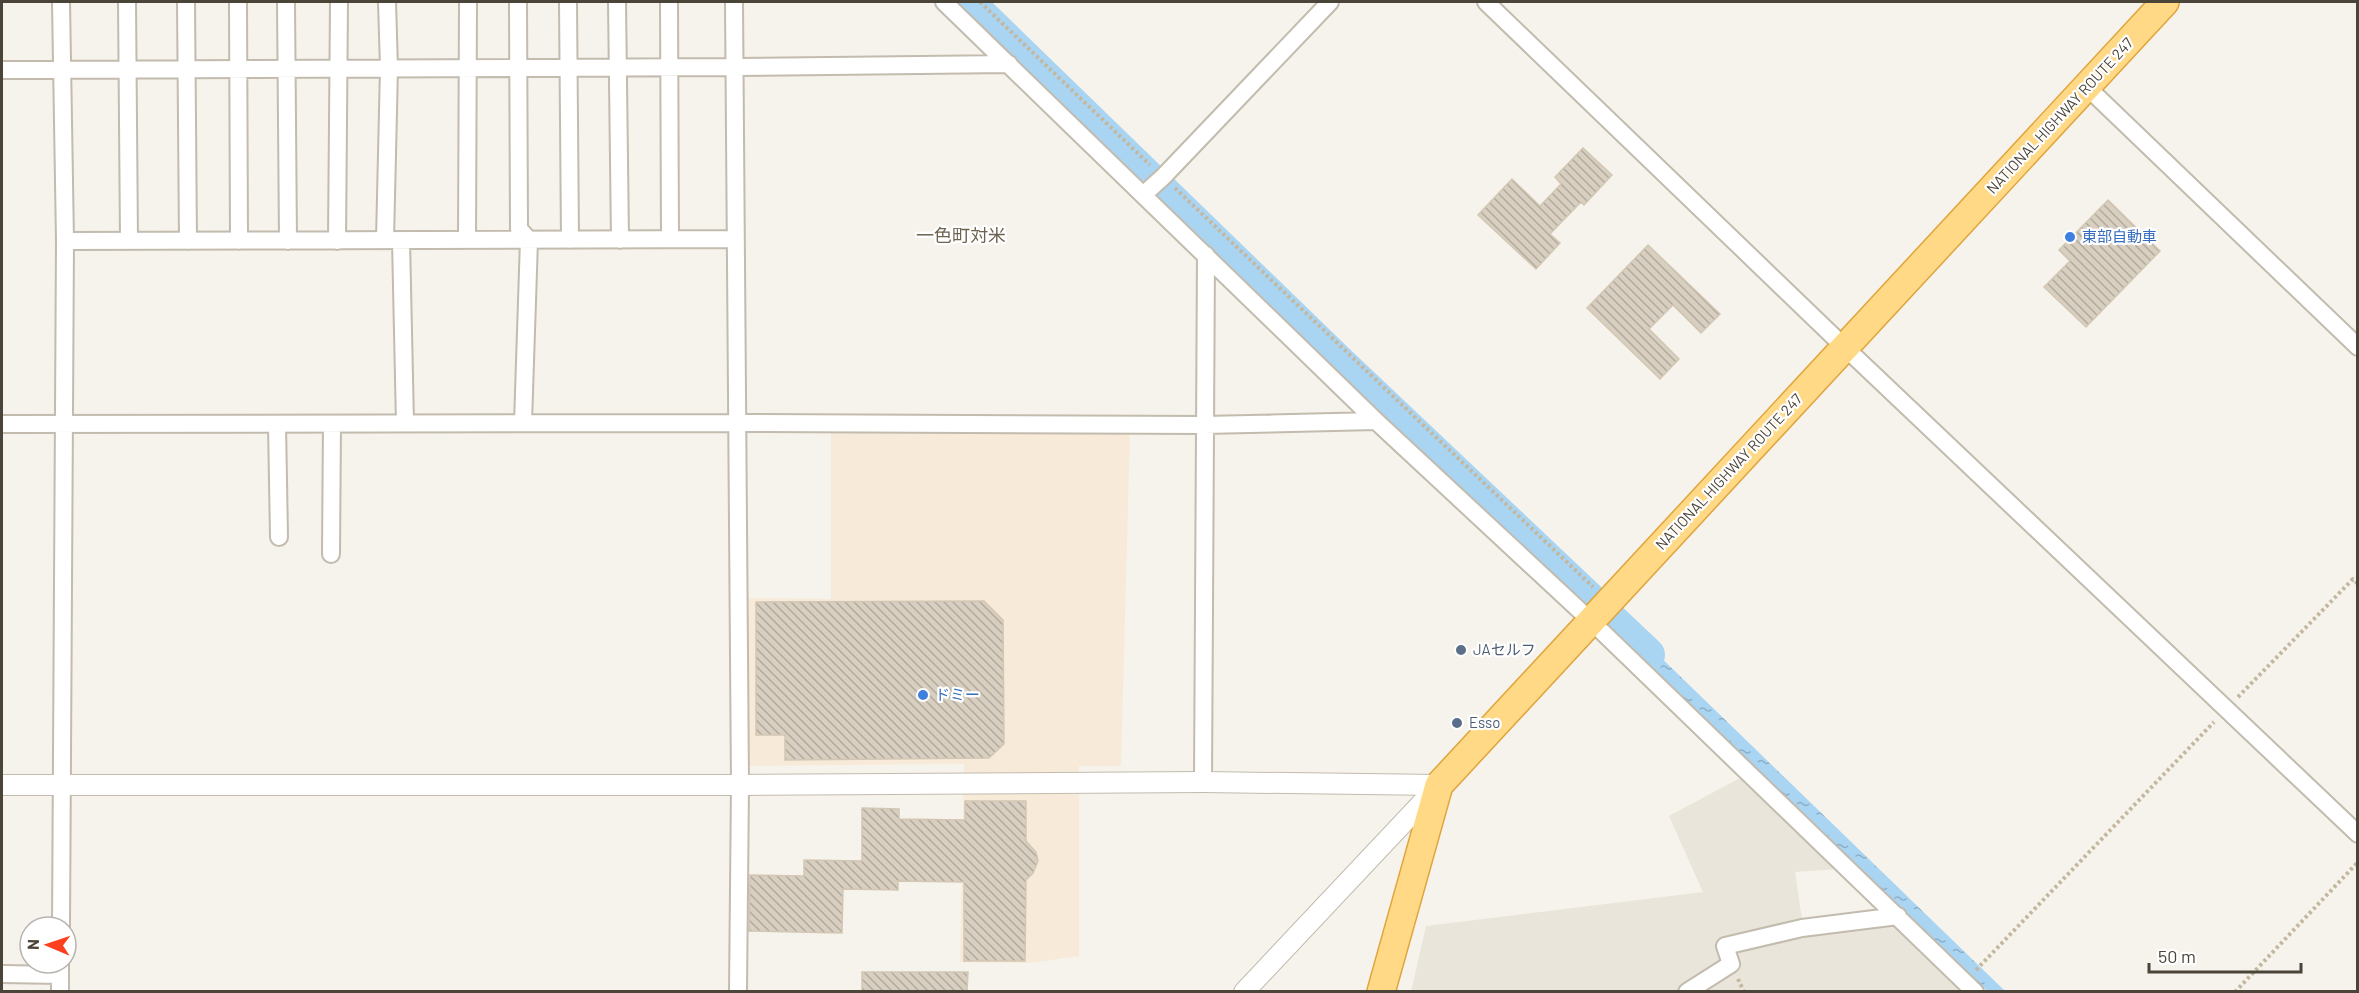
<svg xmlns="http://www.w3.org/2000/svg" width="2359" height="993" viewBox="0 0 2359 993" font-family="Barlow,'Noto Sans JP',sans-serif">
  <style>
    .residential { fill: #eae5da }
    .commercial { fill: #f7ead8 }
    .water { fill: url(#water-ripples) }
    .lines { fill: none; stroke-linecap: round; stroke-linejoin: round }
    .river { stroke: #a9d4f2; stroke-width: 36 }
    .building { fill: url(#building-back-hatch); stroke: #d3c7b4; stroke-width: 1.5 }
    .minor-casing { stroke: #c2bbae; stroke-width: 20 }
    .tertiary-casing { stroke: #c2bbae; stroke-width: 22 }
    .trunk-casing { stroke: #e0a43c; stroke-width: 30 }
    .path { stroke: #c4b79f; stroke-width: 4; stroke-dasharray: 3 3; stroke-linecap: butt }
    .minor { stroke: #fff; stroke-width: 16 }
    .tertiary { stroke: #fff; stroke-width: 20 }
    .trunk { stroke: #ffd985; stroke-width: 27 }
    .shop-dot { fill: #3f7fe0; stroke: #fff; stroke-width: 2 }
    .service-dot { fill: #5c6f8a; stroke: #fff; stroke-width: 2 }
    .labels { text-anchor: middle; stroke-width: 4.5; stroke-linejoin: round; paint-order: stroke }
    .street-label { font-size: 15px; fill: #4b4439; stroke: #fff }
    .shop-label { font-size: 15px; fill: #366cbe; stroke: #fff; text-anchor: start }
    .service-label { font-size: 15px; fill: #4e5e75; stroke: #fff; text-anchor: start }
    .quarter-label { font-size: 18px; fill: #6e6250; stroke: #fff }
  </style>
  <defs>
    <pattern id="water-ripples" width="26" height="14" patternUnits="userSpaceOnUse" patternTransform="scale(1.5)"><rect width="26" height="14" fill="#a9d4f2"/><path d="M2 4q2-2 4 0t4 0M15 11q2-2 4 0t4 0" fill="none" stroke="#8caec5"/></pattern>
    <pattern id="building-back-hatch" width="6" height="6" patternUnits="userSpaceOnUse" patternTransform="scale(1.5)"><rect width="6" height="6" fill="#d8cfc1"/><path d="M-1 5l2 2M0 0l6 6M5-1l2 2" fill="none" stroke="#b1aa9e"/></pattern>
  </defs>
  <rect width="100%" height="100%" fill="#f6f3ec"/>
  <path class="residential" d="M1740,778L1838,869L1795,872L1804,932L1896,922L1966,992H1411L1426,926L1703,892L1669,816Z"/>
  <path class="commercial" d="M831,429L1130,432L1121,766H1079V956L1029,963L960,962L964,764L745,766V598L831,599Z"/>
  <path class="water" d="M1618,616L2005,991H1987L1608,627Z"/>
  <g class="lines">
    <path class="river" d="M966,2L1335,360L1647,655"/>
  </g>
  <path class="building" d="M1583,148L1612,175L1584,205L1581,202L1550,234L1560,243L1536,269L1478,215L1512,179L1540,206L1561,184L1555,177Z
    M2108,200L2160,251L2086,327L2044,287L2070,261L2059,250Z
    M1648,245L1720,314L1701,333L1673,305L1649,329L1679,359L1660,379L1587,308Z
    M984,601L1003,620L1004,744L989,758L785,760V735H756V602Z
    M965,801H1026V841L1036,852L1038,861L1033,873L1026,880L1025,961H964V882L898,881V890L843,889L842,933L749,931L750,875L804,876V860L862,861V808L899,809V819L965,820Z
    M862,972H968L967,992H862Z"/>
  <g class="lines">
    <defs>
      <path id="minor" d="M127,2L129,241
        M186,2L188,241
        M238,2L239,241
        M286,2L288,241
        M518,2L519,229L529,240L523,423
        M568,2L570,240
        M617,2L620,240
        M669,2L670,239
        M734,2L740,785L738,992
        M944,2L1376,421L1591,621L1975,992
        M1486,2L1835,338L2358,834
        M2,70L734,67L1009,64
        M2087,87L2358,347
        M1143,195L1163,177L1330,2
        M385,240L389,68L387,2
        M401,240L405,423
        M467,240L468,2
        M65,241L735,239
        M337,241L339,2
        M2,424L737,423L1204,425L1376,421
        M277,424L279,537
        M331,554L332,424
        M1203,782L1206,255
        M61,927L65,241L61,2
        M2,974L60,975
        M60,992V963
        M1687,992L1731,964L1725,946L1802,928L1898,916"/>
      <path id="tertiary" d="M2,785H740L1203,782L1439,785
        M1244,992L1437,787"/>
      <path id="trunk" d="M1381,992L1439,785L2165,2"/>
    </defs>
    <use href="#minor" class="minor-casing"/>
    <use href="#tertiary" class="tertiary-casing"/>
    <use href="#trunk" class="trunk-casing"/>
    <path class="path" d="M980,2L1150,165
      M1175,188L1593,587
      M2238,697L2353,579L2358,584
      M1976,970L2214,722
      M1738,979L1744,992
      M2235,992L2358,862"/>
    <use href="#minor" class="minor"/>
    <use href="#tertiary" class="tertiary"/>
    <use href="#trunk" class="trunk"/>
  </g>
  <g class="shop-dot">
    <circle cx="2070" cy="237" r="6"/>
    <circle cx="923" cy="695" r="6"/>
  </g>
  <g class="service-dot">
    <circle cx="1461" cy="650" r="6"/>
    <circle cx="1457" cy="723" r="6"/>
  </g>
  <g class="labels">
    <g class="street-label">
      <text transform="translate(2060 116) rotate(-47)" y="5">NATIONAL HIGHWAY ROUTE 247</text>
      <text transform="translate(1729 472) rotate(-47)" y="5">NATIONAL HIGHWAY ROUTE 247</text>
    </g>
    <g class="shop-label">
      <text x="2082" y="242">東部自動車</text>
      <text x="935" y="700">ドミー</text>
    </g>
    <g class="service-label">
      <text x="1473" y="655">JAセルフ</text>
      <text x="1469" y="728">Esso</text>
    </g>
    <g class="quarter-label">
      <text x="961" y="242">一色町対米</text>
    </g>
  </g>
  <rect width="2359" height="993" fill="none" stroke="#4b4439" stroke-width="6"/>
  <g transform="translate(48 945) rotate(272)"><circle r="28" fill="#ffffff" stroke="#b7b4b0" stroke-width="1.5"/>
  <path d="M0-4.5L10 22L0 15L-10 22Z" fill="#fc3f1d"/>
  <text y="-9" font-size="16" font-weight="bold" text-anchor="middle" fill="#4b4439">N</text>
  </g>
  <path d="M2149 963v9h152v-9" fill="none" stroke="#4b4439" stroke-width="3"/>
  <text x="2158" y="963" font-size="18" fill="#4b4439" stroke="#ffffff" stroke-width="4.5" paint-order="stroke">50 m</text>
</svg>
